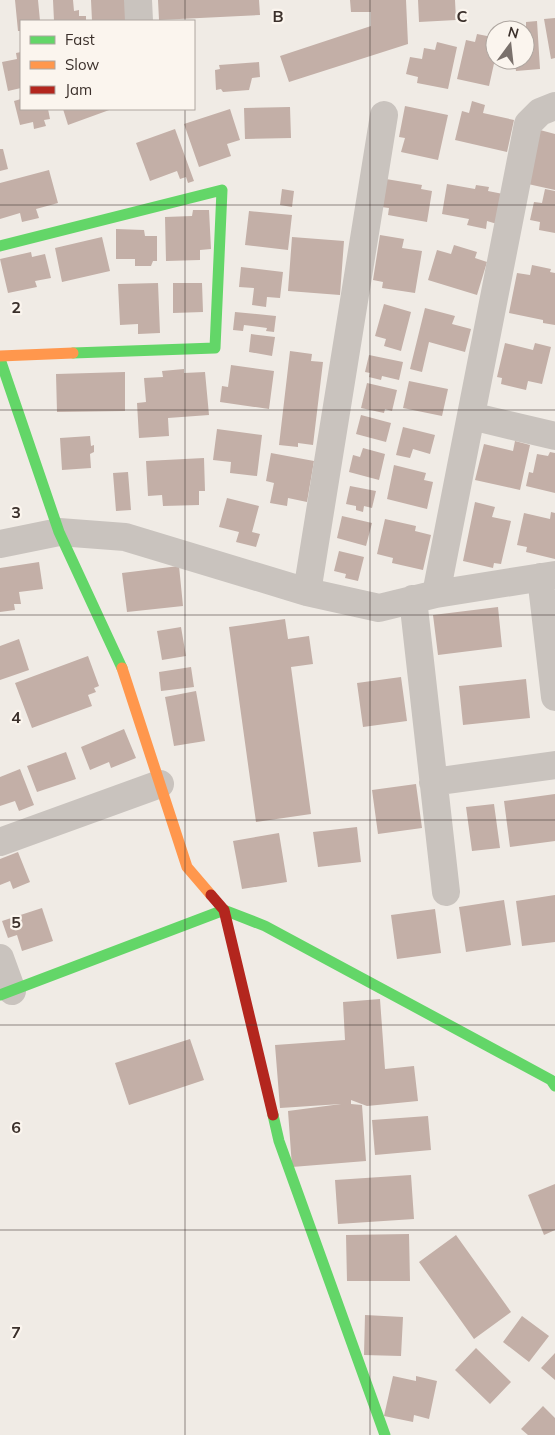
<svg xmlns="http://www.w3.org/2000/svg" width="555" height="1435" viewBox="0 0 555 1435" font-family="Mulish,sans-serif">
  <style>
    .building { fill: #c3afa7 }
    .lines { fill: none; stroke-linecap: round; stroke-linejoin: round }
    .street { stroke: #c9c3be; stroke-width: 28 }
    .fast { stroke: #63d668; stroke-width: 11 }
    .slow { stroke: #ff974d; stroke-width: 11 }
    .jam { stroke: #b3261e; stroke-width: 11 }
    .grid { fill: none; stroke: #3b302b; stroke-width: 1; stroke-opacity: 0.55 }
    .grid-label { font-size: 16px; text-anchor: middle; font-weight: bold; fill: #3b302b; stroke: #fbf5ee; stroke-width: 4.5; stroke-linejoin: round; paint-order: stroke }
  </style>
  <rect width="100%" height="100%" fill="#f0ebe5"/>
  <path class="building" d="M15,0H38L40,21H21V31H18Z
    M53,0H73L74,11L79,10V16H86V21H54Z
    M91,0H125L127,21H92Z
    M158,0H259L260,15L159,20Z
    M350,0H406L408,44L289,82L280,56L371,26V12H351Z
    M418,0H455L456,20L419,22Z
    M555,18V58L551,59L544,19Z
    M537,21L540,69L516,71L515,65L502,66L501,60H525V30H504V28L526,27V22Z
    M477,34L492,37L495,46V59L489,86L457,79L466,40L475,42Z
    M437,42L457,47L448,89L417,83L418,77L406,74L410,57L422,59L424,48L435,50Z
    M21,52V88L8,91L2,62L17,59L16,53Z
    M259,62L260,77L252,78L249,90L223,92L221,89L216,90L215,70L220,69L219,65Z
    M21,99V109H48L50,119L44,120L46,126L34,129L33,122L20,125L14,101Z
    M472,101L485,105L483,113L514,120L507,152L455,140L462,111L469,113Z
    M405,106L448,115L438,160L401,152L405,138L399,137Z
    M290,107L291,138L245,139L244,108Z
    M63,109H112L68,125Z
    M230,109L240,140L227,144L231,156L199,167L184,124Z
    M175,129L194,181L188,183L186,177L180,179L177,171L150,181L136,143Z
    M540,130L555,134V190L528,184Z
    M0,149H3L8,169L0,171Z
    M49,170L58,203L36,209L39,218L22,222L20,213L0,219V183Z
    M386,179L422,185L421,189L432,191L427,222L388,215L389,208L381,207Z
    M447,184L475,189L476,185L489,187L488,191L503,194L497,224L487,221L486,229L467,225L469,219L442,214Z
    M282,189L294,191L292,207L280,205Z
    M545,189L555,191V233L539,230L540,222L530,220L534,202L542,203Z
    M193,210H209L211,249L200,250V260L166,261L165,217L192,216Z
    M249,211L292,215L288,250L245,245Z
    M116,229L144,230L145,236H157V261H153L151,266H135V259H116Z
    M380,235L404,239L402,248L422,251L415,293L382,288L383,282L373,280Z
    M102,237L110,271L62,282L55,248Z
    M292,237L344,241L340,295L288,291Z
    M454,245L477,252L475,258L487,262L477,295L428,280L437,250L451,254Z
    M31,252L32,257L45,254L51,278L35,281L37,287L8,293L0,259Z
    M532,265L551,269L550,272L555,273V325L543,323V320L509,313L517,273L530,275Z
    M241,267L283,272L280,298L267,297L266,307L252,305L254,288L239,287Z
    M158,283L160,333L138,334V324L120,325L118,284Z
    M173,283H202L203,312L173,313Z
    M384,304L411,312L401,351L384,346L386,339L375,336Z
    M425,308L455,316L452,324L471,329L465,352L429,342L422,372L410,369Z
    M235,312L276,316L274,332L266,331L267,328L244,325L243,331L233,330Z
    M251,334L275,337L272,356L249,352Z
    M505,343L533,350L535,343L551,347L542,384L528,381L526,390L501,384L502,378L497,377Z
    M290,351L312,354L311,361L323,362L313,445L298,443V447L279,445Z
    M369,355L403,362L399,380L382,376L381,380L369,377L370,373L365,372Z
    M231,365L274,371L269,409L220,402L222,386L228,387Z
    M184,369V373L205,372L209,415L168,418L169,436L139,438L137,403L146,402L144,378L163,377L162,371Z
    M125,372V411L57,412L56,374Z
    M409,381L448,389L442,416L403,408Z
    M367,383L397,390L392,411L385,409L384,413L361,408Z
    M361,415L391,423L386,442L356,434Z
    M403,427L435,435L430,454L413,449L410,458L396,455Z
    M217,429L262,435L257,476L230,473L231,462L213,460Z
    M90,436L91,446L94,445V452L90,454L91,468L62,470L60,438Z
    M515,441L530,445L520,490L475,480L484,444L513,451Z
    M363,448L385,454L379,480L349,472L353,455L360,457Z
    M550,452L555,453V493L526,486L529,472L533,473L537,454L548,456Z
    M271,453L314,461L307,502L288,498L287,506L270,503L274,483L266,481Z
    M204,458L205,491H199V505L163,506L162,495L148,496L146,461Z
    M394,465L426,473L424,480L433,482L427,509L387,499Z
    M128,472L131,510L116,511L113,473Z
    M350,486L376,491L372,508L364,506L363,512L356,510V506L346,504Z
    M227,498L259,506L252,532L260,534L256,547L236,542L239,532L219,527Z
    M475,502L495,507L492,517L511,521L501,564L494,563L493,568L463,561Z
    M551,512L555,513V559L526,552L527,547L517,545L524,513L550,519Z
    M342,516L372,523L366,546L337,538Z
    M385,519L416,526L415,531L431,535L423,570L392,563L393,558L377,554Z
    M339,551L364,557L358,581L345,578L346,574L334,571Z
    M39,562L43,589L19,592L21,604H14L15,610L0,612V568Z
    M179,566L183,606L127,612L122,573Z
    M498,607L502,647L438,655L433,615Z
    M285,619L288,639L309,636L313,664L291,667L311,814L256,822L229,627Z
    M181,627L186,656L162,660L157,631Z
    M19,639L29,670L0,680V646Z
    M88,656L99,686L94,688L96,692L88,695L92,706L32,728L15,683Z
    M191,667L194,687L161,691L159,672Z
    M401,677L407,721L363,727L357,683Z
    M526,679L530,718L463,725L459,686Z
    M196,691L205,741L174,746L165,697Z
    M124,729L136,758L111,768L109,762L90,770L81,747Z
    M66,752L76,779L37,792L27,766Z
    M20,769L34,805L19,811L15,801L0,806V777Z
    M416,784L422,828L378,834L372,790Z
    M555,794V841L510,847L504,801Z
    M494,804L500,848L472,851L466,807Z
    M357,827L361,862L318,867L313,832Z
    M279,833L287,882L242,889L233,841Z
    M18,852L30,882L13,889L10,881L0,885V859Z
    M555,895V942L522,946L516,901Z
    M504,900L511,945L466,952L459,907Z
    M42,908L53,941L22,951L17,935L8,938L2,921Z
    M435,909L441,953L397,959L391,915Z
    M380,999L385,1069L414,1066L418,1101L367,1106L351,1100V1104L362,1105L366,1161L292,1167L288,1111L341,1104L280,1108L275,1045L345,1040L343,1002Z
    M190,1039L204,1080L129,1105L115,1063Z
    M428,1116L431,1150L375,1155L372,1120Z
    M411,1175L414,1219L338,1224L335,1180Z
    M555,1184V1230L544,1235L528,1195Z
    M409,1234L410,1281H347L346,1235Z
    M456,1235L511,1312L474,1339L419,1262Z
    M365,1315L403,1317L401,1356L364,1355Z
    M522,1316L549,1336L529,1362L503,1342Z
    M476,1348L511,1382L490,1404L455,1370Z
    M555,1353V1380L541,1368Z
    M393,1376L416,1381V1376L437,1381L429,1419L414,1415L413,1422L384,1416Z
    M543,1406L555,1418V1435H528L521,1429Z"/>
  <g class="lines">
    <path class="street" d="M138,0L139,21
      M471,416L555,436
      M0,544L59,532L125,537L307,592L379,608L436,594L555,575
      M541,577L555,697
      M307,592L384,115
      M436,594L528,124L540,112L555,106
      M413,599L446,892
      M433,782L555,765
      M0,842L160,784
      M0,958L12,991"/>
    <path class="fast" d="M0,246L222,190L215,348L73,353
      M0,359L59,532L122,668
      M0,995L224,910L265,926L551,1080L555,1086
      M273,1115L279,1141L385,1435"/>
    <path class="slow" d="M0,356L73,353
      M122,668L187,867L211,895"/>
    <path class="jam" d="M211,895L224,910L273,1115"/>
  </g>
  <path class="grid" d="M185,0V21M370,0V1435M185,109V1435M0,205H555M0,410H555M0,615H555M0,820H555M0,1025H555M0,1230H555"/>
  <g class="grid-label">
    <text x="278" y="22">B</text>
    <text x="462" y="22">C</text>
    <text x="16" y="313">2</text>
    <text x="16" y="518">3</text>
    <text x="16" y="723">4</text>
    <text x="16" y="928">5</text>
    <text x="16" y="1133">6</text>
    <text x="16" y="1338">7</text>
  </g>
  <rect x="20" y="20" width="175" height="90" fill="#fbf5ee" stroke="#aea6a0"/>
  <rect x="30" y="36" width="25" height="8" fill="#63d668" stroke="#aea6a0"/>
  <text x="65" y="45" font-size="15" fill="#3b302b">Fast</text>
  <rect x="30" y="61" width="25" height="8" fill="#ff974d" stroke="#aea6a0"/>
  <text x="65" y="70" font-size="15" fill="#3b302b">Slow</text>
  <rect x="30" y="86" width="25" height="8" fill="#b3261e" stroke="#aea6a0"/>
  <text x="65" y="95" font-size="15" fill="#3b302b">Jam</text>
  <g transform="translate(510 45) rotate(15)"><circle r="24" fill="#fbf5ee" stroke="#aea6a0"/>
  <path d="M0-4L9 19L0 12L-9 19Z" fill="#7a716c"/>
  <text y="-8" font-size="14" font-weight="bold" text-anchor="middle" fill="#3b302b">N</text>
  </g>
</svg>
